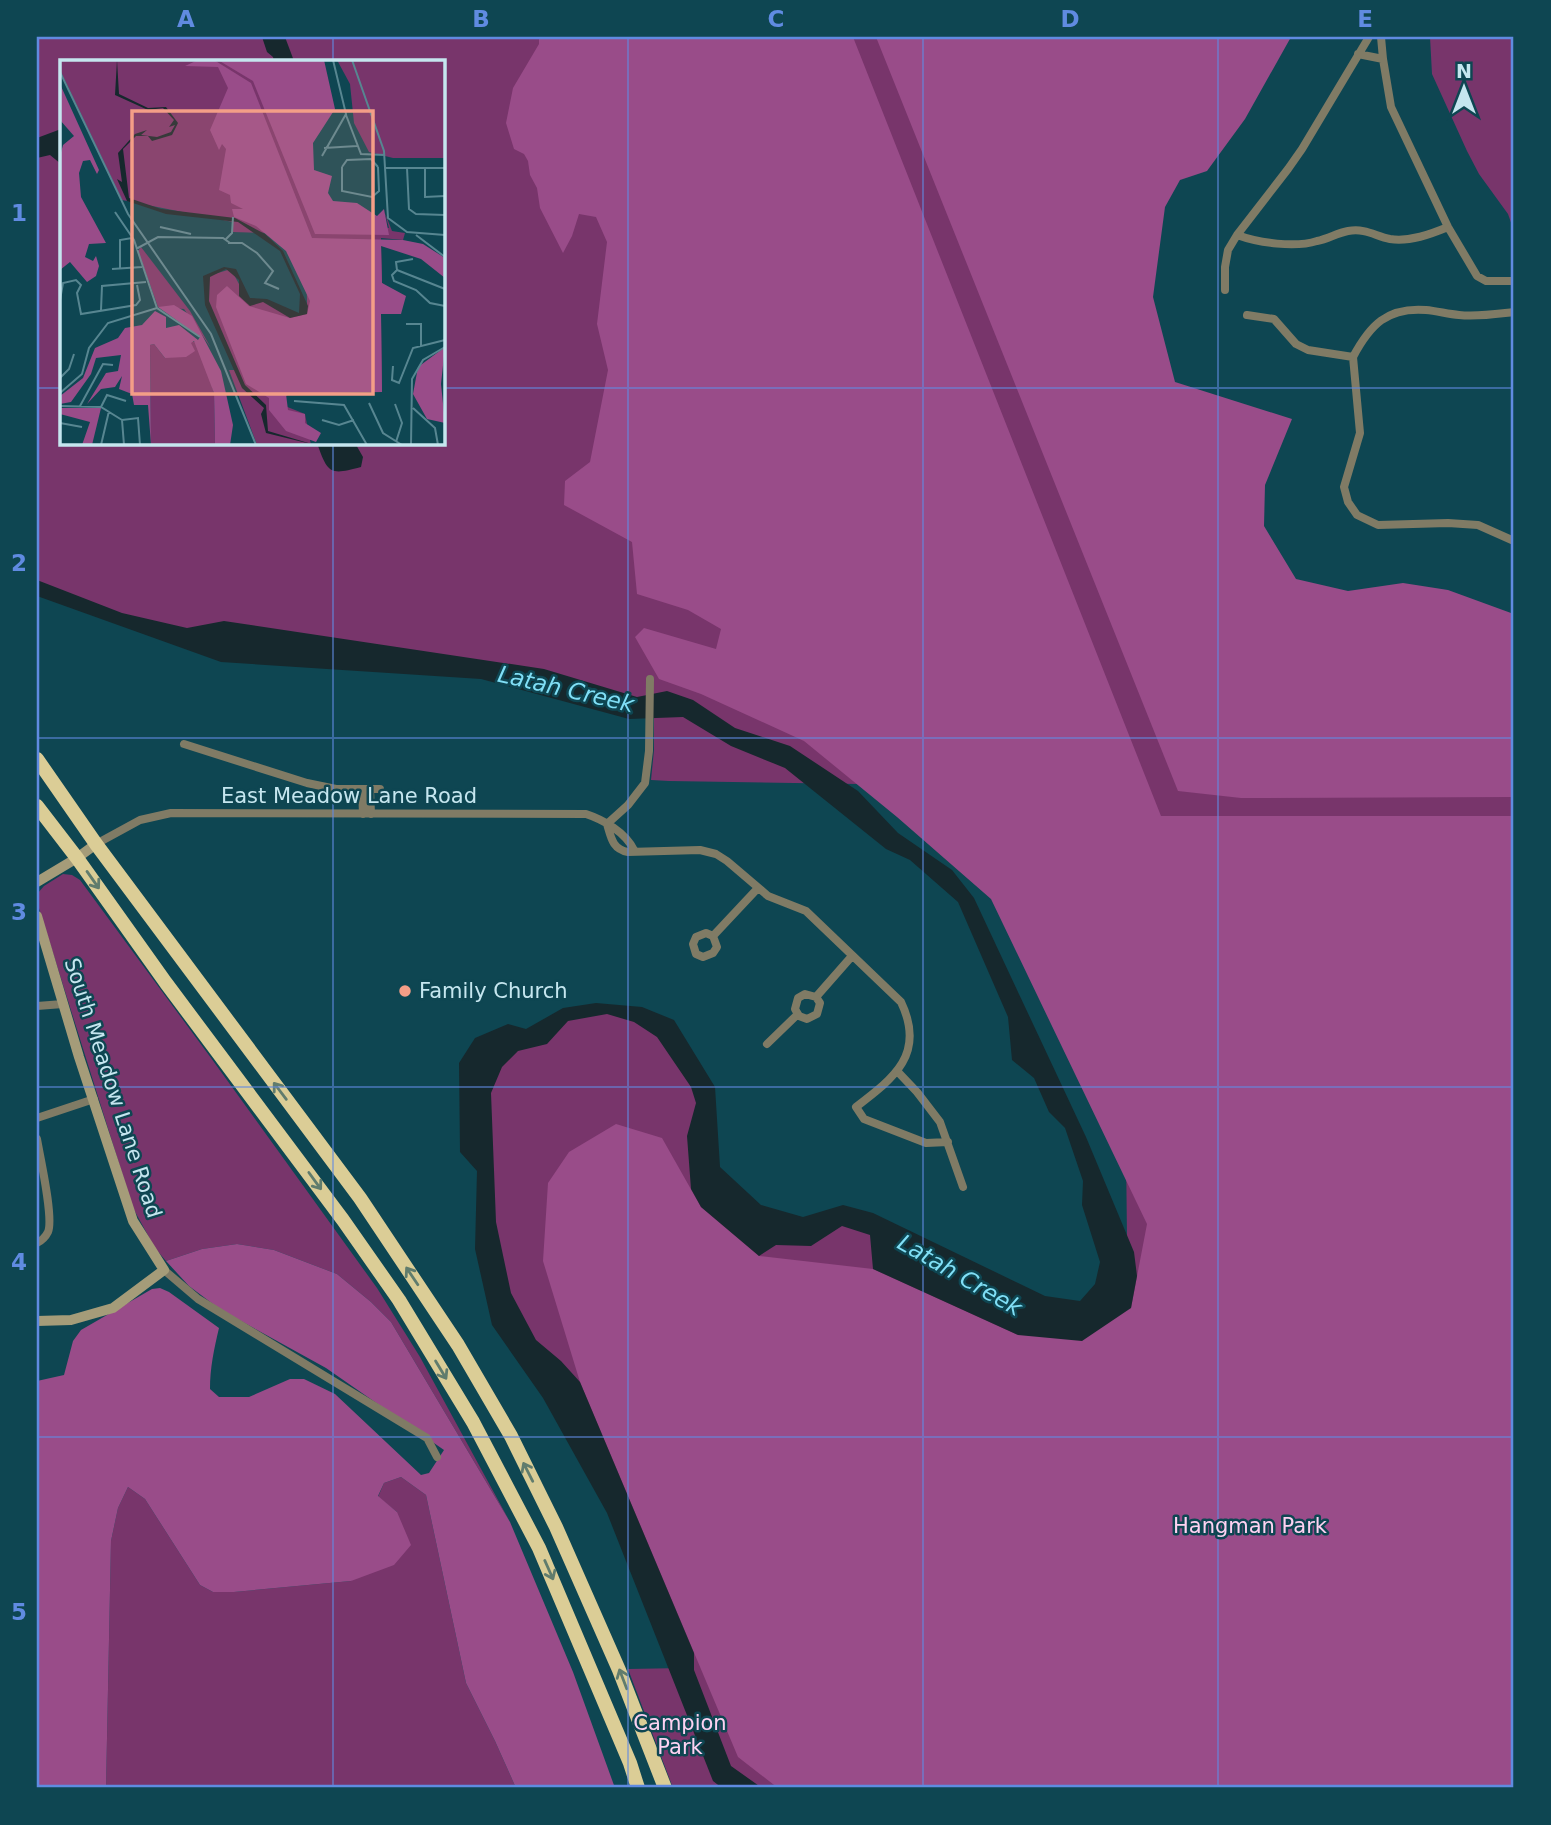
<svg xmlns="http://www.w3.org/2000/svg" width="1551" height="1825" viewBox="0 0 1551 1825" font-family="'DejaVu Sans',sans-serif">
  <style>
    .green { fill: #78356b; fill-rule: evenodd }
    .forest { fill: #994c89 }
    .water { fill: #16282d }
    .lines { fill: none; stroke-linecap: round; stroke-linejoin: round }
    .street { stroke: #807b65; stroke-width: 8 }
    .secondary { stroke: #a59c79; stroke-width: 10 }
    .highway { stroke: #dbcd96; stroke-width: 14 }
    .oneway { stroke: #607c6d }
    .grid { fill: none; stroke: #608be1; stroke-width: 2; stroke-opacity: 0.55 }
    .poi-dot { fill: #f49e87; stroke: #0e4652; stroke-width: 2.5 }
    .labels { text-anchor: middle; stroke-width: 5; stroke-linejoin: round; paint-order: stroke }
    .street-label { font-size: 21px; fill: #c5e6ef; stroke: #0e4652 }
    .poi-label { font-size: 21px; fill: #c5e6ef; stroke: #0e4652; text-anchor: start }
    .park-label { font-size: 21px; fill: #fed2f2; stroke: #0e4652 }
    .water-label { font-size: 23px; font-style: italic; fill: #80dff6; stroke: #0e4652 }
    .inset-road { fill: none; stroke: #578691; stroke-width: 2 }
    .view { fill: #f49e87; fill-opacity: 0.15; stroke: #f49e87; stroke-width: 3.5 }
    .inset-edge { fill: none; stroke: #c5e6ef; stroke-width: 3.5 }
    .neatline { fill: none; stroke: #608be1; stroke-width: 2.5 }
    .grid-label { font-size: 23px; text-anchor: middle; font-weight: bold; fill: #608be1 }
  </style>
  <rect width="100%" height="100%" fill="#0e4652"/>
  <path class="green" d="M37,37H1119L1127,663L1514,782V1788H673L628,1669L683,1668L619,1505L526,1349L489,1247V1059L566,1014L601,1008L639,1014L707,1097L702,1144L749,1225L841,1215L1079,1322L1127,1239L1122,788L669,781L651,780L654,750V710L546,682L184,636L37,588ZM61,61H443V443H61Z
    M1430,37H1514V231L1508,214L1479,174L1467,151L1432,74Z
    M63,874L72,875L80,880L211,1058L377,1288L420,1357L510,1522L391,1322L371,1302L337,1274L274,1250L237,1244L202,1249L166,1261L155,1248L133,1208L37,902V894L44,886Z
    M401,1477L426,1495L466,1683L495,1741L516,1788H106L111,1541L118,1508L128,1487L145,1499L200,1585L213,1592H234L351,1581L397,1512L378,1497L384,1483Z"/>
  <path class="forest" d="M539,37H853L1161,816H1514V1788H778L738,1757L580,1382L543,1261L548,1183L569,1152L616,1124L662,1138L701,1207L759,1256L873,1269L1018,1335L1131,1308L1147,1224L991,899L897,817L804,741L701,694L659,679L635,637L644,628L716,649L721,629L688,610L637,594L632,542L564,505L565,481L590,462L608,370L597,324L607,242L596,217L579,214L572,236L563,253L540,208L537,188L530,175L528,161L524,154L514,149L506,123L513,88L539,44Z
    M876,37H1291L1245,119L1207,171L1180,180L1165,207L1153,297L1175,382L1292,419L1265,485L1264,526L1296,579L1348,591L1403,583L1448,590L1511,613L1514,616V797L1241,798L1178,791Z
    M237,1244L274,1250L337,1274L371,1302L391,1322L510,1522L573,1672L615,1788H516L495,1741L466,1683L426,1495L401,1477L384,1483L378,1496L397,1512L411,1545L394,1565L351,1581L234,1592H213L200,1585L145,1499L128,1487L118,1508L111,1541L106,1788H37V1381L64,1375L73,1341L81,1330L152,1289L160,1288L169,1292L219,1328C214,1349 210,1368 210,1389L219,1397H249L290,1379H304L335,1394L421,1475L429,1473L444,1450L326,1368L221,1310L189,1286L166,1261L202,1249Z"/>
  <path class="water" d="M262,37H285L294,61H274L273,57L267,52Z
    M61,129V164L50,155L37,158V138Z
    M317,443H355L363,457L361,467C331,475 328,475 317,443Z
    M37,580L122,613L187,628L224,621L544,669L637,697L667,691L693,700L735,728L790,746L858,791L898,833L952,870L974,898L1086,1137L1134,1252L1137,1276L1131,1308L1082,1341L1018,1335L873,1269L870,1235L842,1226L811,1246L776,1245L759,1256L701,1207L691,1189L687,1136L696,1103L691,1087L657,1037L634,1022L607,1014L568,1021L547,1044L518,1051L502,1067L491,1093L496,1222L511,1293L536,1340L561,1361L580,1382L694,1653V1670L731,1766L762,1788H722L713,1781L607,1513L543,1398L492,1325L475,1249L477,1171L460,1152L459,1063L475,1038L508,1024L526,1029L563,1008L596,1003L642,1007L674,1020L715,1087L720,1167L761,1205L803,1217L843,1205L873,1213L1045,1296L1080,1301L1095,1284L1100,1262L1082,1205L1083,1181L1065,1128L1049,1112L1034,1078L1012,1060L1008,1017L958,902L910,860L886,849L785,768L731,746L683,717L629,719L481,679L221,662L37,596Z"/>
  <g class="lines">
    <path class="street" d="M1381,37L1383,59L1391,107L1448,227L1477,276L1486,281H1514
      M1358,54L1383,59
      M1237,235C1259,243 1295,248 1317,241C1328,239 1337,233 1348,231C1366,228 1375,236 1390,239C1410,242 1431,234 1448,227
      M1225,290V267L1228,250L1237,235L1288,169L1302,149L1369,37
      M1247,315L1274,319L1296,344L1308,350L1353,357
      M1353,357L1360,433L1344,487L1348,502L1357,515L1378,525L1448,523L1478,525L1514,541
      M1353,357C1370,325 1387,307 1426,310C1437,311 1448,314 1459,315C1478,317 1496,314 1514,312
      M184,744L307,783L336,789H380
      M362,789L363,814
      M370,789L371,814
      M607,824C611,837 612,849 628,852L700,850L716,854L727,861L768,896L806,911L901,1002C926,1054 894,1078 856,1107L864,1119L926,1143L948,1142
      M607,824L628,805L645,783L649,751L650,679
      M96,844L140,820L171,813L586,814C604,820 625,832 634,850
      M713,936L717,947L713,953L703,957L696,954L693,944L696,937L706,933L713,936L758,888
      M816,997L820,1003L817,1014L807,1019L799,1016L795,1009L798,998L805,994L816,997L852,956
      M37,1006L63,1004
      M767,1044L798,1014
      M898,1072L917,1092L940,1122L963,1187
      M37,1118L94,1099
      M37,1139C40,1157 54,1218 48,1232C46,1236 41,1241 37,1243
      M164,1270L198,1299L427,1438L437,1457"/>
    <path class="secondary" d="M37,882L77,858L96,844
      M37,916L79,1057L133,1221L164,1270L113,1308L71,1320L37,1321"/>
    <path class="highway" d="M37,759L96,844L360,1198L458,1345L511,1436L556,1527L619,1670L665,1788
      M37,806L77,858L166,983L343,1220L399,1300L473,1422L539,1548L630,1763L638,1788"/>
  </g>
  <defs><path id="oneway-shaft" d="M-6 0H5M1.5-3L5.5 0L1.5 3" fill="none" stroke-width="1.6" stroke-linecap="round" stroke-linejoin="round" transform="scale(1.75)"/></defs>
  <g class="oneway">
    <use href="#oneway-shaft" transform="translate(93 880) rotate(55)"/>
    <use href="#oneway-shaft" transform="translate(280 1091) rotate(-127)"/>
    <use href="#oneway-shaft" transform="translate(315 1181) rotate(54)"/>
    <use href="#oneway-shaft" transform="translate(412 1276) rotate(-124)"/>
    <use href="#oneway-shaft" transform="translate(441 1370) rotate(59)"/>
    <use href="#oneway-shaft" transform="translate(528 1472) rotate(-117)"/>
    <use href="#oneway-shaft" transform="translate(549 1570) rotate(66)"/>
    <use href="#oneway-shaft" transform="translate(623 1679) rotate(-111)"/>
  </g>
  <path class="grid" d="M333,37V61M628,37V1788M923,37V1788M1218,37V1788M37,388H61M443,388H1514M333,443V1788M37,738H1514M37,1087H1514M37,1437H1514"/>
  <circle class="poi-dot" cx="405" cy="991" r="7"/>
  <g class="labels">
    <g class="street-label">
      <text x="349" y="803">East Meadow Lane Road</text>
      <text transform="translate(113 1088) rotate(72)" y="7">South Meadow Lane Road</text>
    </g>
    <g class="poi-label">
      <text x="419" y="998">Family Church</text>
    </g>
    <g class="park-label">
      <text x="1250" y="1533">Hangman Park</text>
      <text x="680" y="1730">Campion<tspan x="680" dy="24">Park</tspan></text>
    </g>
    <g class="water-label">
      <text transform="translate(566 689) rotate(13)" y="8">Latah Creek</text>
      <text transform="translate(960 1275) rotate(30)" y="8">Latah Creek</text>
    </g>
  </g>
  <g transform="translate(60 60)">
    <rect width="385" height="385" fill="#0e4652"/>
    <path d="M0,0H245L247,154L329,168L325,153L332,171L345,173L343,180L321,178L322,223L341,238V254H321L322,332H231L224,338L225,346L245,354L251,385H197L169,310H177L148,245V216L171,209L188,241L202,240L239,256L247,244L246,174L173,172V162L62,140L0,10ZM277,0H385V98H333L309,92L294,63L290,24ZM81,187L130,251L151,288L124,249L98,247L78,191ZM131,281L138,283L154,333L155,385H91L90,285L94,284L105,298Z" fill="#78356b"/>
    <path d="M138,0H154L191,23L252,178L343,180L363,184L385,198V218L361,199L321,186L322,223L346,236L341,254H321L322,332L226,334L228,350L245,354V363L261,373L256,382L226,371L209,350V338L186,324L156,247L157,235L167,226L189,246L230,258L247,254L250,241L226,191L196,166L174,157L172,149H183L171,143L170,135L159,130L166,89L162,84L159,90L150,70L168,28L158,7L125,6ZM158,0H264L275,49L253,83L254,110L272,116L268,133L273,141L297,143L317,156L324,149L329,175L255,174L193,21ZM0,24L39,110L37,114L30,100L23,101L19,113L21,137L46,183L29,184L25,197L33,201L36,196L39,206L36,216L27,222L10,202L0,210V96L3,85L14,76L0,60ZM114,245L132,256L161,311L173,365L170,385H155L154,333L134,281L131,283L135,291L126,297L105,298L94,284L90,285L91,385L88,345H74L72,334L59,329L62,316L55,327L41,329L27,344L46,313L58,311L61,295L36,298L31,314L11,342L0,344V336L23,318L35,288L58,278L65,268L82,265L95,251L106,257V268L119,265L138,280L140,277L98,247ZM385,287L381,324L385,363L367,359L353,334L358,307ZM0,348H41L32,385H22L30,362L0,354Z" fill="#994c89"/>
    <path d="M57,0L59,34L88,48L106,47L118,63L112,75L92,81L88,76H76L63,89L69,138L101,149L175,158L205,174L223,191L248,246L247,254L230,258L203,242L190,246L179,236V220L166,209L150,217L149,241L185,325L206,345L208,371L255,385L206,373L201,354L204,348L182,328L145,245L143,216L164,207L176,209L190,238L207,239L239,253L240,234L220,191L178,162L106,154L67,141L57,119L62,122L58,93L75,74L87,70L81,75L97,77L111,72L115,65L109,67L114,60L103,48L88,50L55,35Z" fill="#16282d"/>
    <path class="inset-road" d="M292,0L324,91L328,158L347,172L385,175M0,12L68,154L151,274L196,385M286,55L301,94L325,95M264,88L297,86M262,96L286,54L273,0M282,107V131L312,137L319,131L318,107M282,107L287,100L311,99L318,107M325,108H385M347,108L349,149L356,154L385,155M365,108V137L385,136M55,152L74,180L97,248L140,277M100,167L131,174M356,175L385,197M166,179L172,173L173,157M168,183H182L197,193L213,211L205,223L219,229M76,189L98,177L163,178L170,183M60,208V180L72,178M52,209L82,207M337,210L332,215L334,221L356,230L370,243L385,246M337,210L385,229M337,210L336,202L353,199M0,240L3,223L16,220L21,225L17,233L21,254L76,245L80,240L77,225M41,250L42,226L86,222M346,264H361V287M333,306L332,320L339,323L353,288L385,280M0,318L9,309L14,294M0,333L22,314L29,288L48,263L97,248M234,341L284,345L307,385M309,343L323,373L342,385M335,344L342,363L336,382M0,346L41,347L62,360M20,346L43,304L53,305M41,347L47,335L66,341M353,348L375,368L378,385M62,360L78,358L80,385M62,360L64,385M262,360L279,365L294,360M0,363L22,367M41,385L49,351M351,385L352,319L363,300L385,287"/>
    <path class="view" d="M72,51H313V334H72Z"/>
    <rect width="385" height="385" class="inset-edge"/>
  </g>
  <rect width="1551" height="1825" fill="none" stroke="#0e4652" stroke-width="77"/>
  <g transform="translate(1464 88)" stroke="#0e4652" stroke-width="5" paint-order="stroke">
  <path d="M0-5L12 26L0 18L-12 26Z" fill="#c5e6ef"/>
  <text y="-10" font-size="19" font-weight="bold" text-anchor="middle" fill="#c5e6ef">N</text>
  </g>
  <rect x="38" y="38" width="1474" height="1748" class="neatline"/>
  <g class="grid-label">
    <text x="186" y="27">A</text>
    <text x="481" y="27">B</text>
    <text x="776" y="27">C</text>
    <text x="1070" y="27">D</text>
    <text x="1365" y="27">E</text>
    <text x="19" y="221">1</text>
    <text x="19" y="571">2</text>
    <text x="19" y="920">3</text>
    <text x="19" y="1270">4</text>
    <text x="19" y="1620">5</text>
  </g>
</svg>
